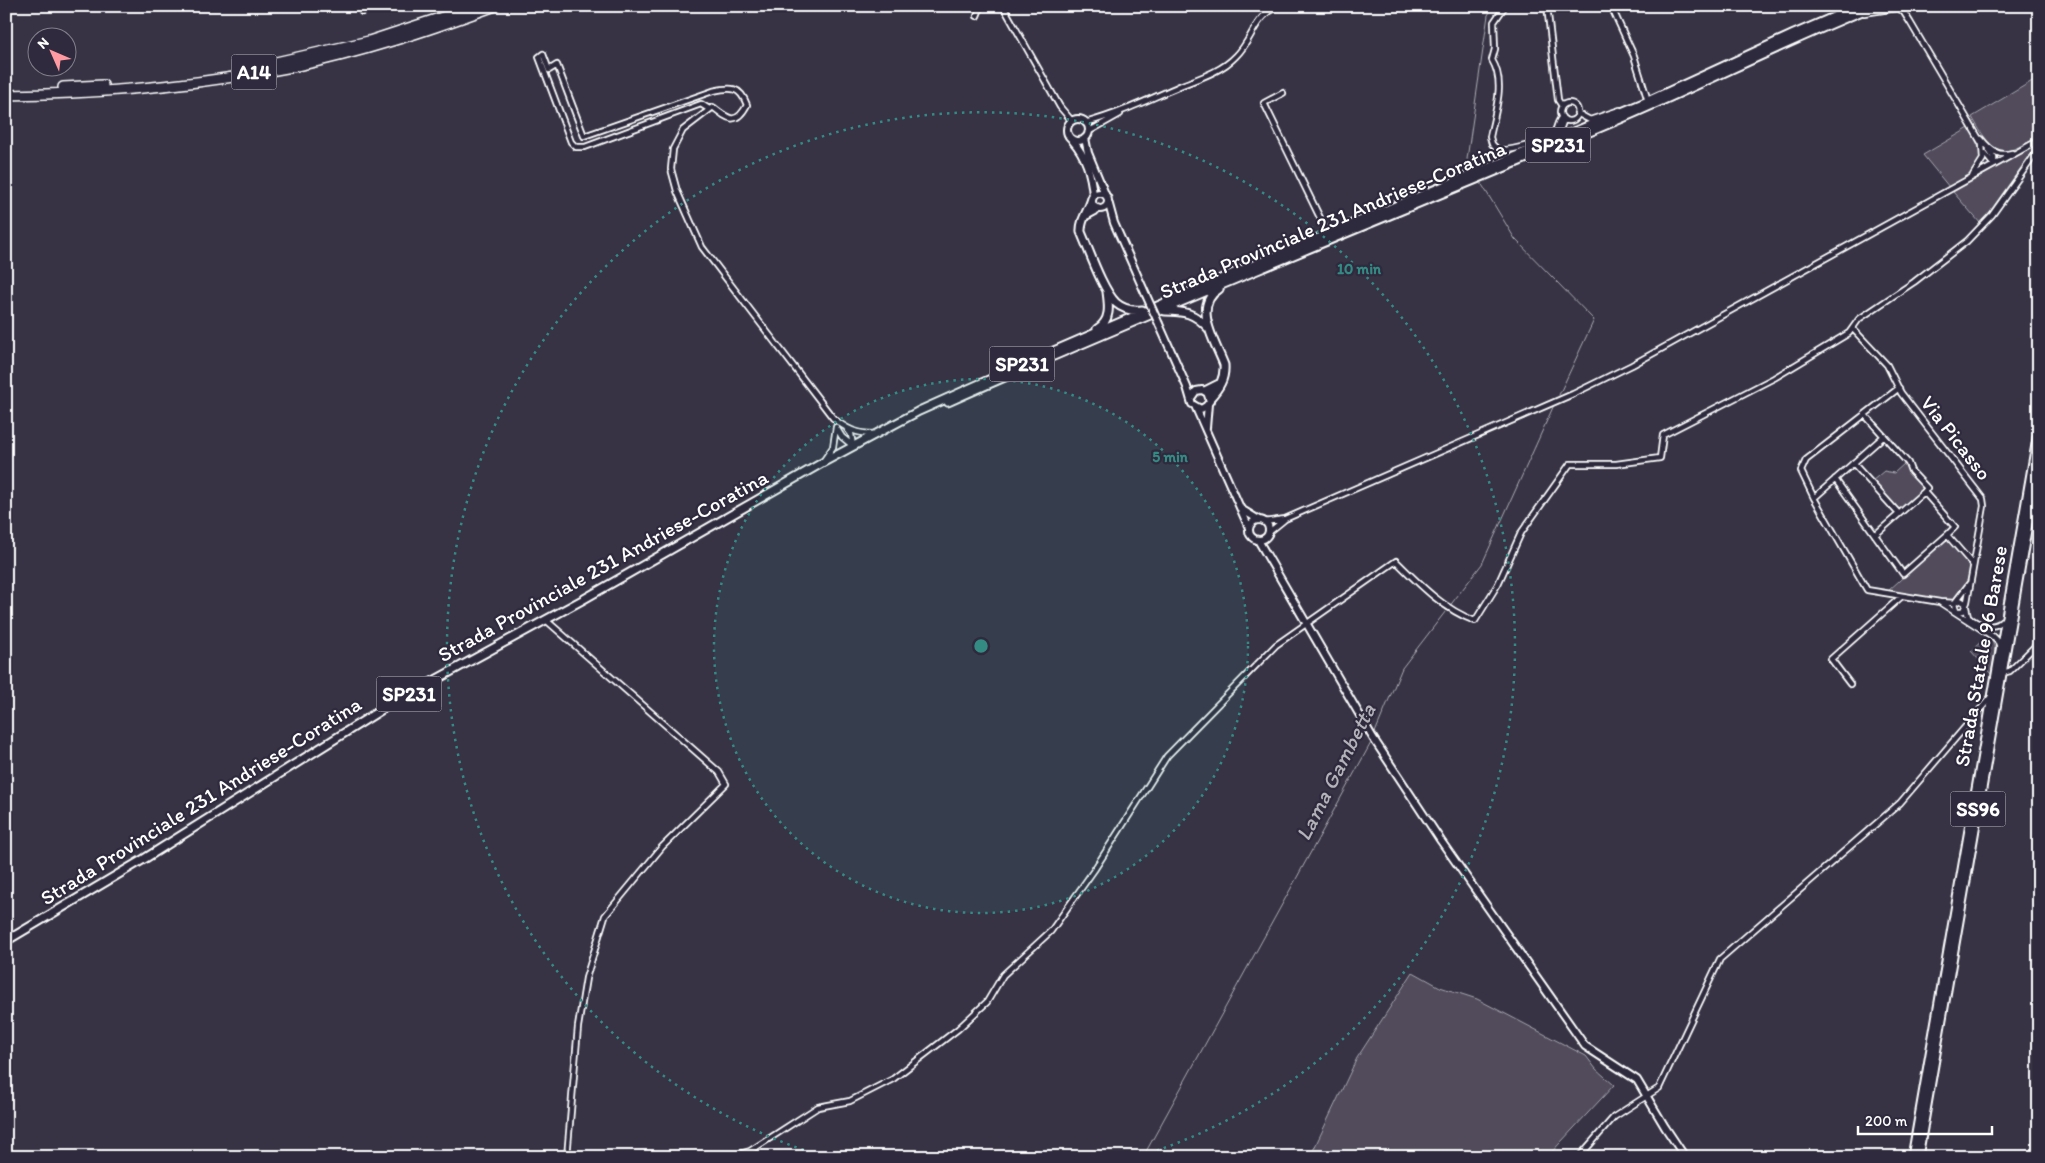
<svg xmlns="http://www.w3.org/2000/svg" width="2045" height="1163" viewBox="0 0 2045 1163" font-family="Itim,sans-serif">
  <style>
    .green { fill: #514c5c; stroke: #a8a6ae }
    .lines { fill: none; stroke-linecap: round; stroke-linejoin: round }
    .stream { stroke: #adabb2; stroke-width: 1 }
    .minor-casing { stroke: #fff; stroke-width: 8 }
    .secondary-casing { stroke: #fff; stroke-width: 10 }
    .primary-casing { stroke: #fff; stroke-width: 11 }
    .motorway-casing { stroke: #fff; stroke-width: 12 }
    .minor { stroke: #2f2a3d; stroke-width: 4.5 }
    .secondary { stroke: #2f2a3d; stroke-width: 6 }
    .primary { stroke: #2f2a3d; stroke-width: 7 }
    .motorway { stroke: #2f2a3d; stroke-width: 9 }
    .secondary-bridge-casing { stroke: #fff; stroke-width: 10; stroke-linecap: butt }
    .secondary-bridge { stroke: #2f2a3d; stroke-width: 6 }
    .ring { fill: none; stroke: #338b84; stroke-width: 2.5; stroke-dasharray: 2.5 5 }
    .labels { text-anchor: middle; stroke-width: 4.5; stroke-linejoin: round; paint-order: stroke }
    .shield { fill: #2f2a3d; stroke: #c1bfc5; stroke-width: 1 }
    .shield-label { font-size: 20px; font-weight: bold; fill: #fff }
    .street-label { font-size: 21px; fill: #fff; stroke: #2f2a3d }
    .water-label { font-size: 22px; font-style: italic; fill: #b4b2b9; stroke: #2f2a3d }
    .centre { fill: #338b84; stroke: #2f2a3d; stroke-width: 2.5 }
    .ring-label { font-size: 15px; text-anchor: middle; font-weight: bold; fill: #338b84; stroke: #2f2a3d; stroke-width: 4.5; stroke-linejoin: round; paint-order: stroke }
  </style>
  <rect width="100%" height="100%" fill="#373345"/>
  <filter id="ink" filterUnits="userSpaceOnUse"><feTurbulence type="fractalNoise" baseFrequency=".02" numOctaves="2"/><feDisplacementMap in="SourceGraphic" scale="10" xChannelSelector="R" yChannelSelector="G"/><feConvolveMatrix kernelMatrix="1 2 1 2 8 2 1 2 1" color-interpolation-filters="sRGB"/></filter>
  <g filter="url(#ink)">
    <path class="green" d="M2039,77V133C2003,162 1993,154 1972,117Z
      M1969,128C1990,164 1982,168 1949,187L1923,155Z
      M2034,147L2032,152L1981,224L1953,192Z
      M1905,463L1909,471L1923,488L1922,491L1900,509L1893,505L1872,481L1884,471L1894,473Z
      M1946,538L1971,565C1968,580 1964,597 1947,601L1888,591Z
      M1987,636C2000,645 1993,660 1991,674L1971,651Z
      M1413,972L1440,987L1477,999L1586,1056L1596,1069L1614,1085L1547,1157H1469L1461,1151L1457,1157H1310L1357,1058Z"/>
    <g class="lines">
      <path class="stream" d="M1473,169L1467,159L1488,15L1494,6
        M1481,183L1515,239L1594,320L1559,395
        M1374,735L1402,668L1482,564L1554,405
        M1143,1157L1372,741"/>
      <defs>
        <path id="minor" d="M1003,6L1060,107L1072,121
          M1505,6L1494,22L1495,49L1492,60C1506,83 1495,111 1490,137L1492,144L1498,150C1511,151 1547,142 1555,131C1558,126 1557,121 1562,117
          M1547,6L1558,100L1562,106
          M1611,6L1634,56L1648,101
          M362,12L366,6
          M1864,13L1897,8L1903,11L1910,22L1982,144L1983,159L1973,175
          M977,16L981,6
          M1283,93L1264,103L1328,234
          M1560 112a9 9 0 1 1 18 0a9 9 0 1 1-18 0Z
          M709,109L701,104L585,147H576L571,142L539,57L543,54L549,70L557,65L584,136L713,91C731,87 740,86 747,105C736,126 728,119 713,107L683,130L673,149L671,169L677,191L702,247L833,418C846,429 857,434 874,434
          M1577,113L1590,120L1620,110
          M1085,123C1119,114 1150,99 1182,85C1200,78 1222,71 1236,56C1253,39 1252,21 1276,6
          M1088,132L1120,114
          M1553,138L1559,133L1564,119
          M1981,139C1990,150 1998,157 2012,153
          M1985,154L1994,165V158L1989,150
          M1853,329L1887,365L1901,393L1983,499L1984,506L1967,602L1963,611H1956
          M1899,388L1806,460L1801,471L1814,498L1867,590L1940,602L1955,603
          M1865,415L1908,463L1911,471L1927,488L1924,492L1955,527L1947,535L1973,565
          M837,429L842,437L853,446
          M847,429L851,434L853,446
          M824,460L833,447L836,427
          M1853,463L1899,514
          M1835,479L1903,574L1947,535
          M1814,498L1884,436
          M1264,522L1285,519L1573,394L1632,365L2034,143L2039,139
          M1268,533L1284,520
          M1875,535L1924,492
          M1956,601L1969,584
          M1941,603L1992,636L1998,642L2000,647
          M1956,611L1954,604L1960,600L1965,603L1968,616C1977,625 1995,631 2004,619
          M546,620L719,772L726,784L662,847L605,916L586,978L578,1027L567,1157
          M2002,673L2010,671L2039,642
          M1850,684L1831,659L1902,596
          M729,1157L750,1151L818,1107L850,1101L893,1079L958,1029L987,1002L1003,975L1051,931L1094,870L1167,756L1276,645L1396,561C1419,584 1443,609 1475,621L1498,584L1521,533L1570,464H1616L1660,458L1663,435L1774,378L1849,333L1859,319L1914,282L1967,241L1992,215L2039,149L2036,142
          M1579,1157L1614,1117L1659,1088L1720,959L1900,803L1990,698"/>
        <path id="secondary" d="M1067 130a11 11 0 1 1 22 0a11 11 0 1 1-22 0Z
          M1085,138L1088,153L1105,194
          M1072,140C1086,156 1091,174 1093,195
          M1092 201a8 8 0 1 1 16 0a8 8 0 1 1-16 0Z
          M1108,201L1114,223L1146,295
          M1159,324L1187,387L1192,404L1201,409L1206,406L1210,401L1207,392L1202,390L1196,391L1191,398
          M1196,408L1249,528
          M1206,428L1208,404
          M1241,509L1259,520
          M1249 530a10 10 0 1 1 20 0a10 10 0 1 1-20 0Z
          M1258,540L1373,738L1441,841L1585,1046L1637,1080L1665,1127L1685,1157"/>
        <path id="primary" d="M1092,198C1089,210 1080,220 1081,232C1089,250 1102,289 1116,303C1123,309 1133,311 1142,310
          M1087,215L1098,209
          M1165,311C1184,311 1195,313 1208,328
          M1097,329C1111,321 1109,306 1107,292
          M1205,391L1219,384
          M1210,398C1219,388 1225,379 1224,365C1216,343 1191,306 1219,289
          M948,402C1167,305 1390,216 1611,123C1700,86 1786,41 1875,6
          M6,941L144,859L384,708L584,599L822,463L919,411L1049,353L1234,273L1648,101L1794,34L1859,6
          M1912,1157L2039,427
          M1918,1157L2039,461"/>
        <path id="motorway" d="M254,67L369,41L476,6
          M63,87L103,85
          M6,95C102,94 198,85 292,67C361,53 429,30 495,6"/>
      </defs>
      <use href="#minor" class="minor-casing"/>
      <use href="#secondary" class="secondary-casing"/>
      <use href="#primary" class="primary-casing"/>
      <use href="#motorway" class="motorway-casing"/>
      <use href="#minor" class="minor"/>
      <use href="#secondary" class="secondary"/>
      <use href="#primary" class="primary"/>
      <use href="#motorway" class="motorway"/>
      <defs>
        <path id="secondary-bridge" d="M1146,295L1159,324"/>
      </defs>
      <use href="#secondary-bridge" class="secondary-bridge-casing"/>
      <use href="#secondary-bridge" class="secondary-bridge"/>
    </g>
  </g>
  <circle cx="981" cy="646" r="267" fill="#338b84" fill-opacity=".12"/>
  <g class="ring">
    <circle cx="981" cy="646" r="267"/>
    <path d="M825 1157A534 534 0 1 1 1137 1157"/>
  </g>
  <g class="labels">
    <g class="shield">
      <rect x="231.5" y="54.5" width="45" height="35" rx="4"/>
      <rect x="1525.5" y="127.5" width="65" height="35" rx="4"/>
      <rect x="989.5" y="346.5" width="65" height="35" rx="4"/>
      <rect x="376.5" y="676.5" width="65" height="35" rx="4"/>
      <rect x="1950.5" y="791.5" width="55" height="35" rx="4"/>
    </g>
    <g class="shield-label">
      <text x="254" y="79">A14</text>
      <text x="1558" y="152">SP231</text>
      <text x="1022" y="371">SP231</text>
      <text x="409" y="701">SP231</text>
      <text x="1978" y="816">SS96</text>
    </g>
    <g class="street-label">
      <text transform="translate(1333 220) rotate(-23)" y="7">Strada Provinciale 231 Andriese-Coratina</text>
      <text transform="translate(1956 438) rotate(52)" y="7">Via Picasso</text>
      <text transform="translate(603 566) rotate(-29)" y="7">Strada Provinciale 231 Andriese-Coratina</text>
      <text transform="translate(1981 656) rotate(-80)" y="7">Strada Statale 96 Barese</text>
      <text transform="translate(201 801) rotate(-32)" y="7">Strada Provinciale 231 Andriese-Coratina</text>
    </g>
    <g class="water-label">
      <text transform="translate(1335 772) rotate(-63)" y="8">Lama Gambetta</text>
    </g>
  </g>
  <circle cx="981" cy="646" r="8" class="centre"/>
  <g class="ring-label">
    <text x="1359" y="274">10 min</text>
    <text x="1170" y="462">5 min</text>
  </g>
  <rect width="2045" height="1163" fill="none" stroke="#2f2a3d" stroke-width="25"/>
  <rect x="12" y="12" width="2020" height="1138" fill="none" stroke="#fff" stroke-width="2" filter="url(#ink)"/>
  <g transform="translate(52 52) rotate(315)"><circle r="24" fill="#2f2a3d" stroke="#827f8b"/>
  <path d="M0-4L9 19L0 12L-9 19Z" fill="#ff9aa2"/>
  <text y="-8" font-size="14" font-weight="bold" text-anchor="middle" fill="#ffffff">N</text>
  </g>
  <path d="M1858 1126v8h134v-8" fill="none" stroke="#ffffff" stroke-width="2.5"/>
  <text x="1865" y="1126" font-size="15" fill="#ffffff" stroke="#2f2a3d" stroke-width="4" paint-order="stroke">200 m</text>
</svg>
